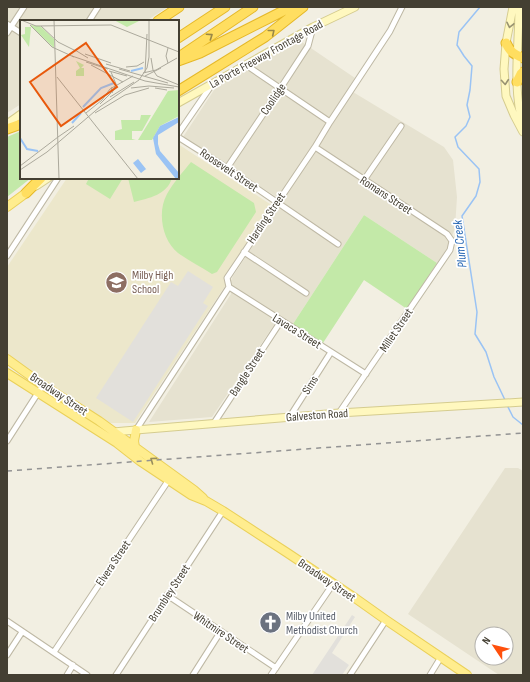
<svg xmlns="http://www.w3.org/2000/svg" width="530" height="682" viewBox="0 0 530 682" font-family="'Sofia Sans Condensed',sans-serif">
  <style>
    .residential { fill: #e6e2d0; fill-rule: evenodd }
    .education { fill: #ece7cb }
    .green { fill: #c3e9a8 }
    .parking { fill: #e2e0db }
    .lines { fill: none; stroke-linecap: round; stroke-linejoin: round }
    .stream { stroke: #9ac3f4; stroke-width: 1.5 }
    .street-casing { stroke: #beb8a4; stroke-width: 7 }
    .secondary-casing { stroke: #d5cc8f; stroke-width: 9 }
    .primary-casing { stroke: #ead059; stroke-width: 10 }
    .highway-casing { stroke: #e5b829; stroke-width: 11 }
    .street { stroke: #fff; stroke-width: 5 }
    .secondary { stroke: #fff8bf; stroke-width: 7 }
    .primary { stroke: #ffed8e; stroke-width: 8 }
    .highway { stroke: #ffde60; stroke-width: 9 }
    .rail { stroke: #939393; stroke-width: 1.5; stroke-dasharray: 5 5; stroke-linecap: butt }
    .oneway { stroke: #989271 }
    .oneway2 { stroke: #988747 }
    .oneway3 { stroke: #988d5b }
    .labels { text-anchor: middle; stroke-width: 3.5; stroke-linejoin: round; paint-order: stroke }
    .street-label { font-size: 12px; fill: #443f32; stroke: #fff }
    .education-label { font-size: 12px; fill: #785e54; stroke: #fff; text-anchor: start }
    .worship-label { font-size: 12px; fill: #5b616d; stroke: #fff; text-anchor: start }
    .water-label { font-size: 13px; font-style: italic; fill: #2767b4; stroke: #fff }
    .inset-river { fill: none; stroke: #9ac3f4; stroke-width: 2 }
    .inset-road { fill: none; stroke: #aca99c; stroke-width: 1 }
    .view { fill: #e8590c; fill-opacity: 0.15; stroke: #e8590c; stroke-width: 2 }
    .inset-edge { fill: none; stroke: #443f32; stroke-width: 2 }
  </style>
  <rect width="100%" height="100%" fill="#f2efe2"/>
  <path class="residential" d="M7,7H168L146,21H21V104L7,113Z
    M299,40L355,78L348,89L444,147L453,160L457,197L455,228L448,247L437,263L364,215L293,324L280,316L212,417L149,422L231,294L230,283L233,276L283,201L183,137L216,87Z
    M505,468H518L523,471V675H499L408,614ZM482,634H506V658H482Z"/>
  <path class="education" d="M178,144L273,206L225,278V286L135,423H110L7,355V267L67,178H178Z"/>
  <path class="green" d="M21,131V178H31L7,197V137Z
    M191,162L254,203L256,212L217,272L212,274C201,267 189,261 178,253C162,240 157,212 167,194C173,183 183,172 191,162Z
    M89,178H123L110,199L86,184Z
    M128,178H172C167,195 149,198 134,202Z
    M364,215L437,263L407,309L364,280L323,343L293,324Z"/>
  <path class="parking" d="M188,271L213,287L203,303L208,306L133,422L96,398L171,282L178,286Z
    M352,615L355,617L332,653L349,665L342,675H312Z"/>
  <g class="lines">
    <path class="stream" d="M480,7L459,32L457,45L464,56L472,66L470,90L467,105L470,117L466,126L455,137L458,147L479,169L480,182L476,196L462,216L477,312L475,334L486,352L494,377L505,400
      M507,405L513,417L523,425"/>
    <defs>
      <path id="street" d="M89,21L98,7
        M7,24L21,33
        M7,33L24,7
        M246,65L330,122
        M178,134L211,86
        M178,137L227,168L338,244
        M315,147L447,234L452,241L450,250L339,413
        M227,168L280,89L308,46L313,27
        M364,180L401,126
        M244,252L306,293
        M7,256L58,178
        M229,287L366,374
        M289,418L331,352
        M214,423L281,321
        M136,430L229,287L227,278L315,147L330,122L390,31L402,7
        M7,441L43,385
        M167,595L276,668
        M7,621L87,675
        M54,652L170,478
        M7,655L22,632
        M67,675L73,665
        M116,675L223,511
        M193,675L221,631
        M271,675L333,584
        M350,675L386,620
        M430,675L441,657"/>
      <path id="secondary" d="M513,7L506,43L504,69L506,96L514,115L523,132
        M519,7C519,46 512,87 523,125
        M178,103L313,27L355,7
        M7,124L21,114
        M36,186L48,178
        M114,432L124,431L339,413L523,402"/>
      <path id="primary" d="M7,207L26,193
        M7,359L43,385L99,421L194,490L203,498
        M7,373L117,443L140,461L191,495L206,501L223,511L286,552L355,598L386,620L467,675
        M135,447L134,441L136,430"/>
      <path id="highway" d="M158,21L179,7
        M178,38L225,7
        M506,43C510,52 514,54 523,58
        M179,57L253,7
        M178,61L200,53L291,7
        M517,82L521,74L523,72
        M178,91L265,37L303,7
        M7,129L21,124
        M26,193L41,178"/>
    </defs>
    <use href="#street" class="street-casing"/>
    <use href="#secondary" class="secondary-casing"/>
    <use href="#primary" class="primary-casing"/>
    <use href="#highway" class="highway-casing"/>
    <use href="#street" class="street"/>
    <use href="#secondary" class="secondary"/>
    <use href="#primary" class="primary"/>
    <use href="#highway" class="highway"/>
    <path class="rail" d="M7,471L523,433"/>
  </g>
  <defs><path id="oneway-chevron" d="M-2-3.5L2.5 0L-2 3.5" fill="none" stroke-width="1.6" stroke-linecap="round" stroke-linejoin="round"/></defs>
  <g class="oneway">
    <use href="#oneway-chevron" transform="translate(510 25) rotate(102)"/>
    <use href="#oneway-chevron" transform="translate(505 82) rotate(85)"/>
  </g>
  <g class="oneway2">
    <use href="#oneway-chevron" transform="translate(272 32) rotate(-39)"/>
    <use href="#oneway-chevron" transform="translate(210 36) rotate(-34)"/>
  </g>
  <use class="oneway3" href="#oneway-chevron" transform="translate(153 460) rotate(-144)"/>
  <defs>
    <symbol id="school-disc" viewBox="-11 -11 22 22"><circle r="9.5" fill="#8d6e63" stroke="#fff"/><path d="M0-5L7-2L0 1L-7-2ZM-4 1L0 2.5L4 1V4Q0 6-4 4Z" fill="#fff"/></symbol>
    <symbol id="church-disc" viewBox="-11 -11 22 22"><circle r="9.5" fill="#6b7280" stroke="#fff"/><path d="M-1.2-6h2.4v3.5h3.3v2.4h-3.3V6h-2.4V-.1h-3.3v-2.4h3.3Z" fill="#fff"/></symbol>
  </defs>
  <g fill-rule="evenodd">
    <use href="#school-disc" x="104" y="270" width="25" height="25"/>
    <use href="#church-disc" x="258" y="610" width="25" height="25"/>
  </g>
  <g class="labels">
    <g class="street-label">
      <text transform="translate(266 54) rotate(-29)" y="4">La Porte Freeway Frontage Road</text>
      <text transform="translate(273 99) rotate(-56)" y="4">Coolidge</text>
      <text transform="translate(229 170) rotate(34)" y="4">Roosevelt Street</text>
      <text transform="translate(386 195) rotate(33)" y="4">Romans Street</text>
      <text transform="translate(266 218) rotate(-56)" y="4">Harding Street</text>
      <text transform="translate(396 330) rotate(-56)" y="4">Millet Street</text>
      <text transform="translate(297 331) rotate(32)" y="4">Lavaca Street</text>
      <text transform="translate(247 372) rotate(-57)" y="4">Bangle Street</text>
      <text transform="translate(310 385) rotate(-58)" y="4">Sims</text>
      <text transform="translate(59 394) rotate(34)" y="4">Broadway Street</text>
      <text transform="translate(317 415) rotate(-4)" y="4">Galveston Road</text>
      <text transform="translate(113 563) rotate(-56)" y="4">Elvera Street</text>
      <text transform="translate(327 580) rotate(34)" y="4">Broadway Street</text>
      <text transform="translate(169 593) rotate(-57)" y="4">Brumbley Street</text>
      <text transform="translate(221 632) rotate(34)" y="4">Whitmire Street</text>
    </g>
    <g class="education-label">
      <text x="132" y="279">Milby High<tspan x="132" dy="14">School</tspan></text>
    </g>
    <g class="worship-label">
      <text x="286" y="620">Milby United<tspan x="286" dy="14">Methodist Church</tspan></text>
    </g>
    <g class="water-label">
      <text transform="translate(459 244) rotate(-96)" y="5">Plum Creek</text>
    </g>
  </g>
  <g transform="translate(20 20)">
    <rect width="159" height="159" fill="#f2efe2"/>
    <path d="M94,0H119V1L107,7ZM10,5L20,6L34,19V28ZM5,7H11L9,27L1,15L5,14ZM56,41L64,45L61,48H64V56H56V51L60,48ZM159,70V96L140,106L132,120H118L148,71ZM121,95H131L122,111H112V119L116,120H95V111L102,109L101,100H120Z" fill="#c3e9a8"/>
    <path d="M159,97V102L138,115V124L140,131L159,153V159H156L136,134L133,118L140,106ZM118,139L130,154L126,149L121,153L113,143Z" fill="#9ac3f4"/>
    <path class="inset-river" d="M111,51L123,48M63,87L81,68L94,63M52,103L61,93M0,118L7,129L18,131"/>
    <path class="inset-road" d="M1,0L16,6L91,5L159,32M34,0L39,159M10,5L32,27L54,37M21,6L38,22L56,31M148,28L146,36L148,43M55,30L68,38M65,34L91,43M52,36L125,61L159,67M131,38L133,50L137,56L159,65M66,42L88,49M86,44L110,51M71,45L103,62M106,47L117,46L124,42M99,49L148,63M89,51L107,56M91,52L96,64L92,73M123,53L136,50L157,38M125,53L127,14M125,56L141,48M37,57L118,159M111,68L129,66L154,68M135,68L147,70M90,77L114,62M80,84L91,73L92,67M66,93L82,80L90,69L113,56M75,93L105,75L129,68M38,117L54,106M0,146L38,117M0,150L27,132L81,86L119,60L127,48L129,37V0"/>
    <path class="view" d="M66,23L97,67L41,106L10,62Z"/>
    <rect width="159" height="159" class="inset-edge"/>
  </g>
  <rect width="530" height="682" fill="none" stroke="#443f32" stroke-width="16"/>
  <g transform="translate(494 646) rotate(305)"><circle r="19" fill="#ffffff" stroke="#b4b2ad"/>
  <path d="M0-3L7 15L0 10L-7 15Z" fill="#ff500c"/>
  <text y="-6" font-size="11" font-weight="bold" text-anchor="middle" fill="#443f32">N</text>
  </g>
</svg>
